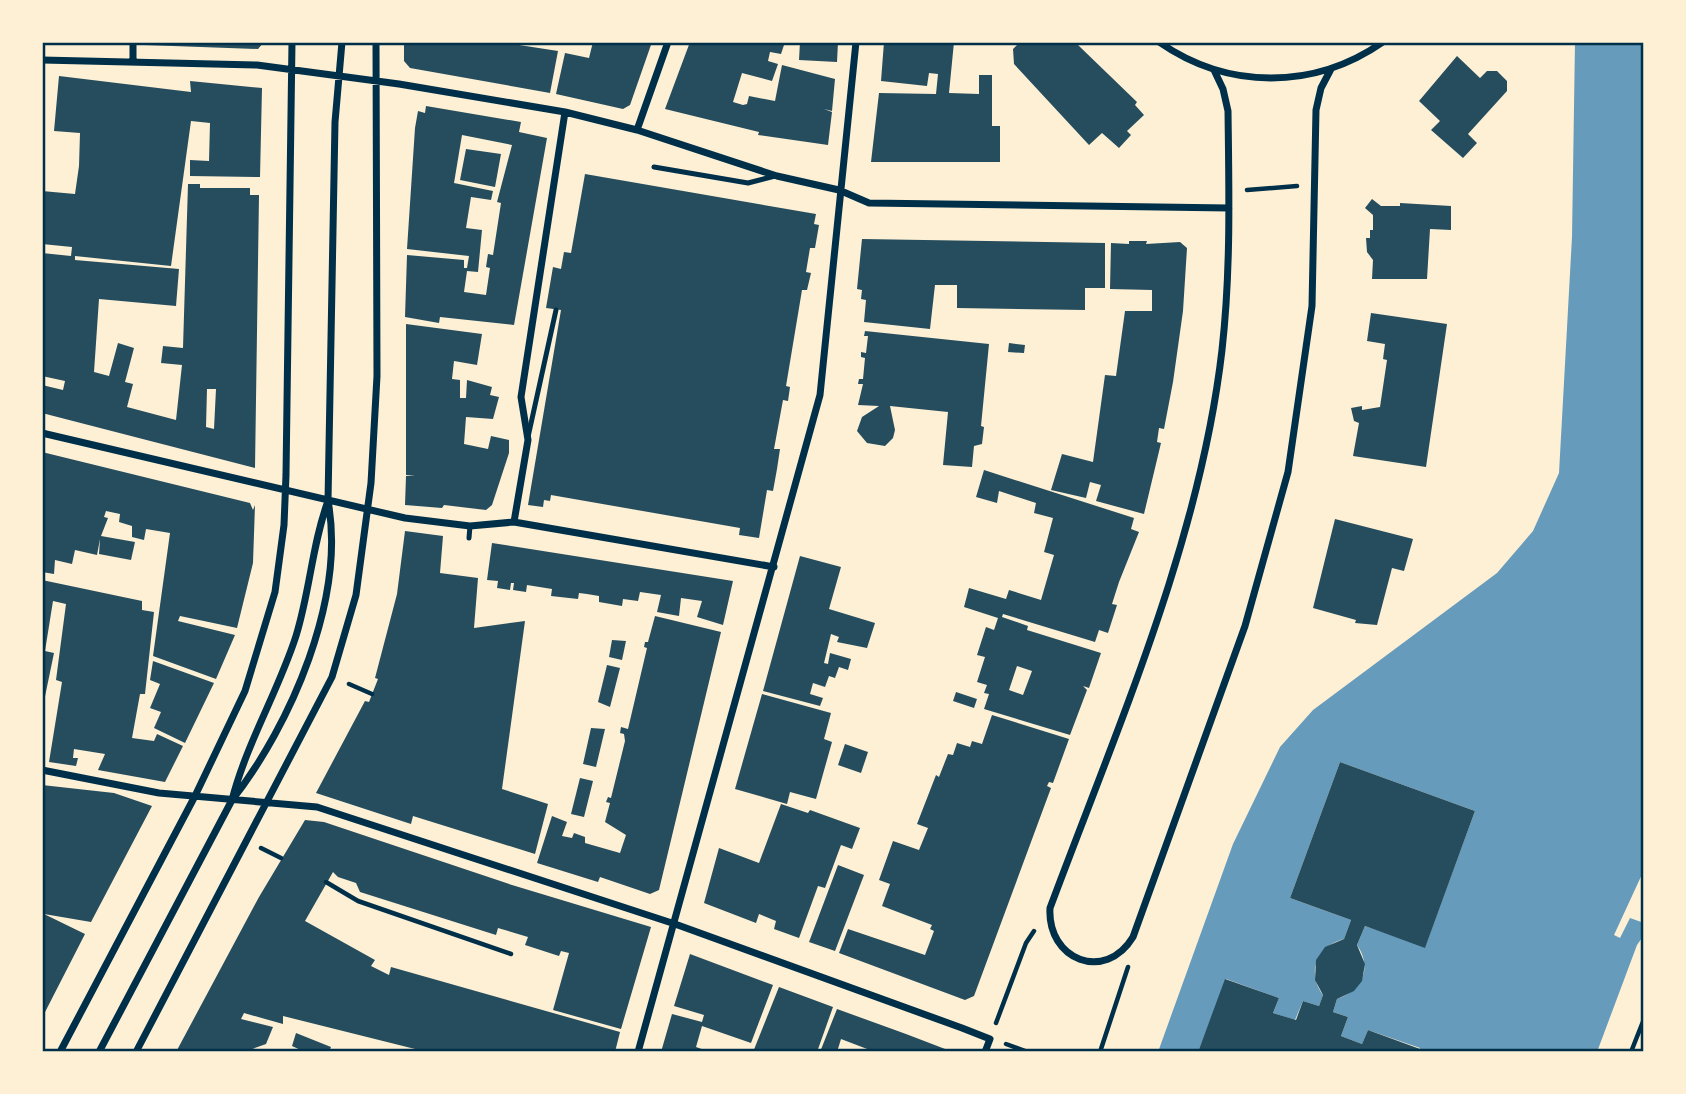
<svg xmlns="http://www.w3.org/2000/svg" width="1686" height="1094" viewBox="0 0 1686 1094" font-family="'DM Sans',sans-serif">
  <style>
    .water { fill: #669bbc }
    .pier { fill: #fdf0d5 }
    .building { fill: #264d5e; fill-rule: evenodd }
    .lines { fill: none; stroke-linecap: round; stroke-linejoin: round }
    .path { stroke: #003049; stroke-width: 4.5 }
    .service { stroke: #003049; stroke-width: 5 }
    .minor { stroke: #003049; stroke-width: 7 }
    .neatline { fill: none; stroke: #003049; stroke-width: 2.5 }
  </style>
  <rect width="100%" height="100%" fill="#fdf0d5"/>
  <path class="water" d="M1575,42H1644V935L1637,945L1597,1052H1419L1420,1048L1368,1030L1362,1044L1341,1036L1348,1017L1333,1012L1337,999C1362,990 1373,968 1357,945L1365,926L1425,947L1475,811L1340,762L1290,898L1351,920L1344,939C1317,946 1306,972 1323,995L1319,1006L1303,1001L1295,1020L1273,1013L1279,998L1226,979L1198,1052H1158L1233,844L1280,747L1313,710L1497,573L1533,531L1559,473L1572,237Z"/>
  <path class="pier" d="M1644,870V923L1630,918L1620,938L1614,935Z"/>
  <path class="building" d="M145,42H264L258,49L145,45Z
    M404,42H500L558,51L550,93L410,68L404,61Z
    M593,42H652L630,105L623,109L556,94L565,53L589,58Z
    M690,42H785L781,54L770,52L768,61L778,64L772,81L742,73L733,102L743,105L747,104L749,96L775,101L782,65L835,79L832,111L824,109L832,112L828,145L758,135L759,132L665,109Z
    M800,42H838L837,62L799,60Z
    M884,42H954L949,93L979,94V75H992V126H1000V162H871L879,93L936,94L938,74L929,73L927,86L881,81Z
    M1020,42H1081L1078,45L1137,102L1135,105L1144,115L1127,131L1131,135L1119,148L1102,133L1089,145L1014,64L1013,49Z
    M1457,56L1480,78L1487,71H1497L1507,81V91L1468,134L1477,143L1463,158L1431,130L1440,121L1419,101Z
    M59,76L191,92L190,81L262,88L260,177L190,176V160L209,161L210,123L191,121L171,266L75,256V260L179,269L176,306L99,299L94,372L109,376L118,343L134,348L125,382L133,384L127,407L176,420L182,365L161,363L163,346L183,348L188,184H200V188H250V195H259L255,468L42,413V385L63,390L65,381L42,376V253L71,256L72,247L42,244V191L75,194L79,166L80,133L54,131ZM207,389H216L214,429L206,427Z
    M426,106L521,122L519,132L547,138L514,325L440,317L439,323L405,317L407,255L464,260V268H467L469,256L407,249L415,128L418,111L425,113ZM462,135L512,145L497,202L501,203L493,255L488,254L486,267L490,268L486,295L464,292L467,271L478,272L482,230L466,228L471,197L491,200L493,191L454,183Z
    M466,149L501,154L495,187L460,180Z
    M585,174L816,214L814,224L819,225L815,248H810L806,272L811,273L807,290H802L786,386L790,387L788,401L783,400L774,449H780L777,469L773,491L767,490L759,538L739,535L740,528L551,495L550,501L544,500L543,507L528,505L561,310L546,308L553,267L561,269L564,252L571,253Z
    M1372,199L1381,206H1400V203L1451,206V230L1430,229L1427,279H1372L1373,260L1367,252L1366,238H1370V230H1373V215L1365,208Z
    M862,239L1105,243V288H1085V310L957,308V285H935L930,329L864,322L866,300L861,299L862,290L857,289Z
    M1129,241H1147L1146,244L1180,242L1187,248L1183,311L1173,382L1164,429L1159,428L1157,442L1161,443L1144,514L1096,501L1101,485L1090,482L1086,498L1051,490L1062,454L1093,462L1105,375L1116,376L1125,311H1152V290L1110,289L1111,243L1129,244Z
    M1371,313L1447,324L1426,467L1353,456L1359,423L1354,421L1351,408L1362,406V410L1380,407L1387,360L1383,359L1385,344L1367,341Z
    M406,324L482,334L477,365L454,361L452,379L460,380V398H466L467,380L492,387L490,395L499,397L493,419L466,417L464,444L488,449L491,436L509,440V453L492,505L486,510L444,505L442,508L405,505L406,476H415L406,475Z
    M865,331L989,344L981,426L984,427L982,444L974,446L972,467L943,465L948,412L890,406L895,430L893,438L885,446L867,443L857,431L862,417L879,406L858,405L863,384H858L859,379H863L865,358L861,357V352L866,353L868,336H864Z
    M1009,343L1025,345L1024,353L1008,352Z
    M42,452L250,503L253,510L255,505L253,563L237,628L180,616L178,621L235,635L216,679L153,656L170,533L146,529L144,540L132,537V526L119,522L120,514L106,511L104,517L108,518L101,536L135,542L131,560L99,554L100,539L97,555L75,550L72,564L55,560L54,574L42,572Z
    M984,470L1134,518L1131,529L1139,532L1119,582L1112,604L1117,605L1108,633L1099,630L1095,642L1003,614L1002,617L1028,626L1027,630L1101,653L1089,688L1083,686L1087,690L1070,735L984,709L989,694L984,693L987,685L977,682L985,657L977,655L986,627L994,630L998,618L964,607L969,588L1006,599L1009,590L1041,600L1054,555L1044,552L1053,518L1034,513L1036,503L999,491L997,503L976,497ZM1017,666L1032,671L1023,695L1009,690Z
    M1335,519L1413,539L1404,571L1392,568L1377,625L1355,623L1356,620L1313,608Z
    M405,531L443,536L440,573L478,578L474,628L525,621L502,789L548,804L535,854L413,816L411,824L316,793L365,701L369,702L378,679L375,678L397,594Z
    M492,543L733,581L723,625L697,617L702,601L681,598L679,616L657,612L661,595L640,592L638,601L623,599L622,606L599,602V596L587,594L579,593L578,599L551,596L552,589L527,585L526,592L513,590L514,583H511L510,590L497,588L498,581L487,580Z
    M800,556L841,567L829,609L875,623L867,648L837,642L839,637L831,634L824,663L828,664L830,653L851,659L848,670L839,667L835,678L829,676L825,687L813,683L810,694L823,698L820,706L763,691Z
    M42,580L142,601V610L154,612L145,694H140L132,738L154,741L157,734L183,746L165,782L98,770L105,754L74,749L73,758H78L76,766L49,762L62,682L56,680L66,604L53,601L45,651L54,653L42,711Z
    M655,616L721,632L659,890L650,894L600,877L598,882L537,863L552,816L567,822L562,836L572,838L574,833L585,837V843L620,853L626,835L605,822L610,803L606,802L608,797L611,798L625,741L624,734L620,733L621,727L628,729L647,648L644,647L645,642H648Z
    M612,640L626,641L622,660L609,657Z
    M153,661L214,683L185,743L154,728L161,712L150,708L160,684L150,680Z
    M607,665L620,668L610,707L598,702Z
    M956,692L977,699L974,708L953,701Z
    M762,694L831,713L824,739L832,742L816,799L790,792L787,804L735,789Z
    M992,715L1069,739L1053,783L1049,782L1047,786L1051,788L974,996L965,1000L839,953L848,929L925,955L934,931L930,929L932,925L882,906L890,884L879,880L893,841L919,850L928,828L917,824L936,775L939,777L948,754L953,755L957,743L970,747L972,741L982,744Z
    M591,728L605,729L596,767L583,764Z
    M845,744L868,752L861,773L838,765Z
    M1340,762L1475,811L1425,948L1365,926L1357,945L1365,964L1362,981L1354,991L1337,999L1333,1012L1348,1017L1341,1036L1362,1044L1368,1030L1420,1049L1419,1052H1198L1225,979L1279,998L1273,1013L1296,1020L1303,1001L1319,1006L1323,995L1315,980L1316,960L1325,947L1344,939L1351,920L1290,898Z
    M580,778L593,781L584,817L571,814Z
    M42,785L114,793L152,806L91,922L44,914L85,934L42,1018Z
    M781,804L808,813L810,810L860,828L852,849L841,845L825,888L818,886L799,938L774,929L776,921L759,914L756,923L704,903L719,848L759,863Z
    M305,820L324,822L512,885L651,927L621,1029L553,1010L569,953L561,951L559,956L525,945L528,937L498,928L496,935L360,892L356,883L338,877L333,872L305,921L375,960L371,966L389,975L391,967L620,1032L615,1052H427L283,1016V1024L244,1013L241,1019L273,1027L266,1044L244,1052H176L259,897Z
    M838,865L864,875L835,951L809,942Z
    M690,954L773,985L751,1043L702,1026L696,1047L710,1052H661L672,1014L702,1022L704,1015L674,1006Z
    M779,987L833,1007L817,1052H753Z
    M837,1009L906,1034L953,1052H875L841,1039L837,1052H820Z
    M296,1033L331,1047L329,1052H305L292,1046Z"/>
  <g class="lines">
    <path class="path" d="M1247,190L1297,186
      M349,684L372,694
      M261,848L281,858
      M326,882L358,901L511,954
      M996,1023L1026,943L1034,931
      M1006,1044L1028,1052
      M1100,1052L1128,967
      M1631,1052L1644,1019"/>
    <path class="service" d="M654,167L748,183L775,176
      M528,437L556,310
      M469,538L470,526"/>
    <path class="minor" d="M133,42V62
      M1159,42C1228,90 1314,90 1383,42
      M42,60L257,65L399,84L565,112L637,130L777,176L839,190L869,203L1229,208
      M1214,70L1223,89L1228,111C1229,191 1231,270 1222,350C1200,541 1117,728 1050,908C1047,960 1105,983 1133,937L1245,626L1288,472L1312,306L1316,110L1321,88L1331,69
      M637,130L668,42
      M42,433L405,518L470,526L514,522L774,567
      M514,522L528,440L521,397L565,112
      M42,770L159,793L317,807L675,924L962,1028L990,1039L985,1052
      M232,800C247,742 278,692 296,636C310,591 312,545 328,501L335,122L342,42
      M60,1052L195,796L245,691L275,592L284,525L286,475L292,42
      M99,1052L232,800C291,725 346,598 328,501
      M136,1052L332,677L356,595L371,483L377,376L376,42
      M638,1052L820,395L856,42"/>
  </g>
  <rect width="1686" height="1094" fill="none" stroke="#fdf0d5" stroke-width="88"/>
  <rect x="44" y="44" width="1598" height="1006" class="neatline"/>
</svg>
